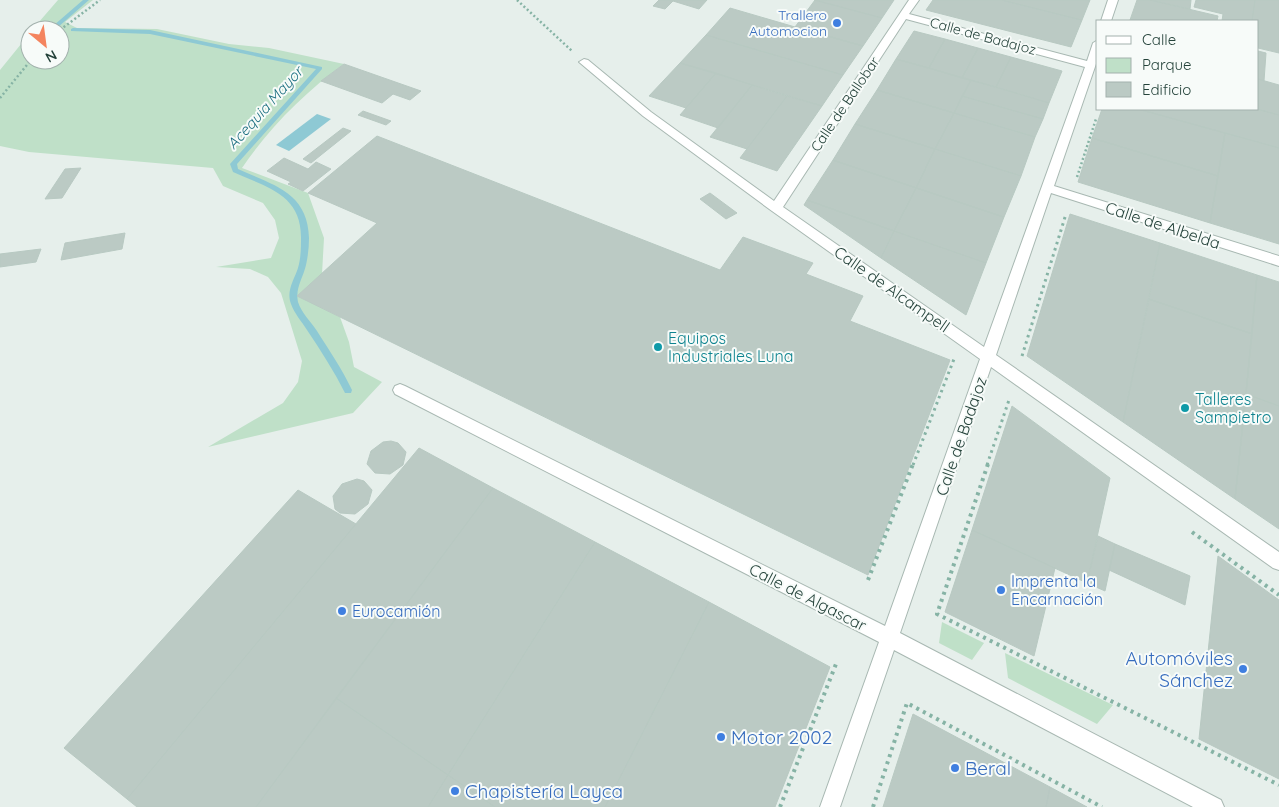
<svg xmlns="http://www.w3.org/2000/svg" width="1279" height="807" viewBox="0 0 1279 807" font-family="Quicksand,sans-serif">
  <style>
    .green { fill: #bfe0c8 }
    .water { fill: #8ec9d4 }
    .lines { fill: none; stroke-linecap: round; stroke-linejoin: round }
    .stream { fill: #8ec9d4; fill-rule: evenodd }
    .building { fill: #bbcac4; stroke: #b8c9c2 }
    .minor-casing { stroke: #a8b8b2; stroke-width: 2 }
    .path-far2 { stroke: #86b3a5; stroke-width: 2.5; stroke-dasharray: 2 2.5; stroke-linecap: butt }
    .path-far1 { stroke: #86b3a5; stroke-width: 3; stroke-dasharray: 2.5 4; stroke-linecap: butt }
    .path { stroke: #86b3a5; stroke-width: 4; stroke-dasharray: 3 4.5; stroke-linecap: butt }
    .minor { fill: #fff; fill-rule: evenodd }
    .shop-dot { fill: #3f7fe0; stroke: #f7fbf9; stroke-width: 2 }
    .culture-dot { fill: #0f9aa8; stroke: #f7fbf9; stroke-width: 2 }
    .labels { text-anchor: middle; stroke-width: 4; stroke-linejoin: round; paint-order: stroke }
    .far-shop-label { font-size: 14px; fill: #366cbe; stroke: #f7fbf9; text-anchor: end }
    .far-street-label { font-size: 14px; fill: #24423a; stroke: #f7fbf9 }
    .far-water-label { font-size: 15px; font-style: italic; fill: #1c6f80; stroke: #f7fbf9 }
    .street-label { font-size: 16px; fill: #24423a; stroke: #f7fbf9 }
    .culture-label { font-size: 16px; fill: #0d838f; stroke: #f7fbf9; text-anchor: start }
    .shop-label { font-size: 16px; fill: #366cbe; stroke: #f7fbf9; text-anchor: start }
    .near-shop-label { font-size: 19px; fill: #366cbe; stroke: #f7fbf9; text-anchor: start }
  </style>
  <rect width="100%" height="100%" fill="#e6efeb"/>
  <path class="green" d="M58,0H93L65,22L77,28L157,29L229,44L269,48L344,64C305,92 269,128 242,168L308,193L324,238L322,274L298,296L340,317L349,342L354,367L382,382L353,413L208,447L283,403L298,382L302,361L281,293L268,277L250,269L216,267L271,258L279,238L275,220L263,203L223,186L213,168L29,152L0,146V70L30,33V60H60V30H32Z
    M942,622L984,643L972,660L939,643Z
    M1005,653L1113,705L1097,724L1008,678Z"/>
  <path class="water" d="M317,114L331,119L289,151L276,145Z"/>
  <g class="lines">
    <path class="stream" d="M83,0H89L57,28H53V26Z
      M73,28L150,30L322,67V69L237,164L238,169C273,185 308,192 309,238C309,247 308,256 306,265C303,278 295,288 298,302C301,312 311,322 317,331C329,350 342,369 352,390L351,393H345C334,371 321,351 307,330C302,322 294,313 291,304C286,291 294,280 298,268C301,258 301,247 301,237C301,194 266,187 233,172L230,164L316,69L150,34L71,31V29Z"/>
  </g>
  <path class="building" d="M659,0H707L699,9L673,1L665,9L653,6Z
    M814,0H894L882,18Z
    M815,0L882,18L863,46L795,27Z
    M933,0H1002L1082,20L1071,47L926,10Z
    M1002,0H1090L1082,20Z
    M1137,0H1150L1218,16L1217,21L1130,20Z
    M1150,0H1191L1190,9Z
    M1196,0H1255L1252,21H1222L1223,14L1194,7Z
    M1255,0H1279V53L1258,48V21H1252Z
    M730,8L795,27L863,46L843,75L706,35Z
    M914,31L945,39L929,68L896,59Z
    M706,35L843,75L822,106L680,63Z
    M945,39L978,48L962,78L929,68Z
    M978,48L1011,57L996,87L962,78Z
    M1258,51L1266,53L1264,81L1258,79Z
    M1011,57L1062,71L1049,103L996,87Z
    M896,59L971,80L954,113L877,90Z
    M680,63L716,73L686,108L649,96Z
    M344,64L421,91L410,100L393,94L382,103L321,81Z
    M716,73L752,85L718,128L680,115Z
    M1258,79L1279,85V115L1256,109H1258Z
    M971,80L1049,103L1043,119L962,96Z
    M752,85L787,96L747,149L710,137Z
    M877,90L954,113L935,149L855,124Z
    M787,96L822,106L777,171L740,158Z
    M962,96L1043,119L1035,137L954,113Z
    M1102,109H1138L1225,133L1218,176L1092,138Z
    M1138,109H1256L1279,115V148Z
    M363,111L391,121L386,125L358,115Z
    M954,113L1035,137L1021,176L935,149Z
    M855,124L935,149L916,188L833,160Z
    M343,128L351,131L311,163L303,159Z
    M1225,133L1279,148V244L1210,223Z
    M377,136L720,270L743,237L813,263L806,274L863,296L850,321L950,360L868,575L297,296L377,223L308,193Z
    M1092,138L1218,176L1210,223L1078,182Z
    M935,149L1021,176L1004,217L916,188Z
    M284,158L308,169L316,162L331,169L303,191L288,184L291,182L267,171Z
    M833,160L916,188L894,231L807,200Z
    M81,168L62,198L45,199L65,169Z
    M916,188L1004,217L986,263L894,231Z
    M710,193L737,213L726,219L700,199Z
    M807,200L894,231L881,258L804,205Z
    M1070,214L1160,243L1123,422L1027,356Z
    M894,231L986,263L966,315L881,258Z
    M125,233L122,249L61,260L65,243Z
    M1160,243L1257,275L1252,334L1149,299Z
    M41,249L36,262L0,267V254Z
    M1257,275L1279,282V406L1246,394Z
    M1149,299L1252,334L1235,499L1123,422Z
    M1246,394L1279,406V529L1235,499Z
    M1012,406L1110,478L1087,583L972,530Z
    M391,441L398,443L406,452L403,465L390,474L375,473L367,464L371,451L383,442Z
    M419,448L493,488L256,807H137L127,799Z
    M357,479L364,481L372,490L368,504L355,514L340,513L335,509L333,496L342,484Z
    M493,488L595,542L448,775L336,698Z
    M298,490L356,524L127,799L64,748Z
    M972,530L1055,568L1034,656L945,612Z
    M1098,536L1115,544L1105,591L1087,583Z
    M595,542L709,602L605,807H495L448,775Z
    M1115,544L1190,576L1185,605L1109,570Z
    M1218,556L1279,600V779L1199,739Z
    M709,602L830,667L775,807H605Z
    M336,698L448,775L428,807H256Z
    M913,714L1050,787L1046,807H883Z
    M448,775L495,807H428Z
    M1050,787L1087,807H1046Z"/>
  <g class="lines">
    <defs>
      <path id="minor" d="M909,0H919L909,14L1087,61L1093,43L1098,40V58L1054,186L1279,256V266L1051,193L996,355L1279,552V570L1273,568L991,367L900,633L1221,800L1224,807H1193L894,650L840,807H820L879,642L395,394L393,390L395,386L400,384L405,386L885,626L980,359L772,211L643,116L579,62L584,59L588,60L651,112L774,201ZM906,19L1085,67L984,347L783,207Z
        M1108,0H1118L1111,21H1101Z"/>
    </defs>
    <use href="#minor" class="minor-casing"/>
    <path class="path-far2" d="M517,0L572,51
      M60,30L100,0
      M0,98L31,60
      M1077,177L1096,119"/>
    <path class="path-far1" d="M1022,356L1066,214
      M913,465L954,359
      M987,465L1009,400"/>
    <path class="path" d="M988,464L937,614L1279,785
      M1192,532L1279,595
      M868,580L913,464
      M780,807L836,664
      M873,807L907,703L1102,807"/>
    <use href="#minor" class="minor"/>
  </g>
  <g class="shop-dot">
    <circle cx="837" cy="23" r="5"/>
    <circle cx="1001" cy="590" r="5"/>
    <circle cx="342" cy="611" r="5"/>
    <circle cx="1243" cy="669" r="5"/>
    <circle cx="721" cy="737" r="5"/>
    <circle cx="955" cy="768" r="5"/>
    <circle cx="455" cy="791" r="5"/>
  </g>
  <g class="culture-dot">
    <circle cx="658" cy="347" r="5"/>
    <circle cx="1185" cy="408" r="5"/>
  </g>
  <g class="labels">
    <g class="far-shop-label">
      <text x="827" y="20">Trallero<tspan x="827" dy="16">Automocion</tspan></text>
    </g>
    <g class="far-street-label">
      <text transform="translate(983 36) rotate(15)" y="5">Calle de Badajoz</text>
      <text transform="translate(845 104) rotate(-56)" y="5">Calle de Ballobar</text>
    </g>
    <g class="far-water-label">
      <text transform="translate(265 108) rotate(-48)" y="5">Acequia Mayor</text>
    </g>
    <g class="street-label">
      <text transform="translate(1163 225) rotate(18)" y="6">Calle de Albelda</text>
      <text transform="translate(892 289) rotate(35)" y="6">Calle de Alcampell</text>
      <text transform="translate(961 436) rotate(-71)" y="6">Calle de Badajoz</text>
      <text transform="translate(808 597) rotate(27)" y="6">Calle de Algascar</text>
    </g>
    <g class="culture-label">
      <text x="668" y="344">Equipos<tspan x="668" dy="18">Industriales Luna</tspan></text>
      <text x="1195" y="405">Talleres<tspan x="1195" dy="18">Sampietro</tspan></text>
    </g>
    <g class="shop-label">
      <text x="1011" y="587">Imprenta la<tspan x="1011" dy="18">Encarnación</tspan></text>
      <text x="352" y="617">Eurocamión</text>
    </g>
    <g class="near-shop-label">
      <text x="1233" y="665" text-anchor="end">Automóviles<tspan x="1233" dy="22">Sánchez</tspan></text>
      <text x="731" y="744">Motor 2002</text>
      <text x="965" y="775">Beral</text>
      <text x="465" y="798">Chapistería Layca</text>
    </g>
  </g>
  <rect x="1096" y="20" width="162" height="90" fill="#f7fbf9" stroke="#a3b1ad"/>
  <rect x="1106" y="36" width="25" height="8" fill="#ffffff" stroke="#a3b1ad"/>
  <text x="1142" y="45" font-size="15" fill="#24423a">Calle</text>
  <rect x="1106" y="58" width="25" height="15" fill="#bfe0c8" stroke="#a3b1ad"/>
  <text x="1142" y="70" font-size="15" fill="#24423a">Parque</text>
  <rect x="1106" y="82" width="25" height="15" fill="#bbcac4" stroke="#a3b1ad"/>
  <text x="1142" y="95" font-size="15" fill="#24423a">Edificio</text>
  <g transform="translate(45 45) rotate(151)"><circle r="24" fill="#f7fbf9" stroke="#a3b1ad"/>
  <path d="M0-4L9 19L0 12L-9 19Z" fill="#f4845f"/>
  <text y="-8" font-size="14" font-weight="bold" text-anchor="middle" fill="#24423a">N</text>
  </g>
</svg>
